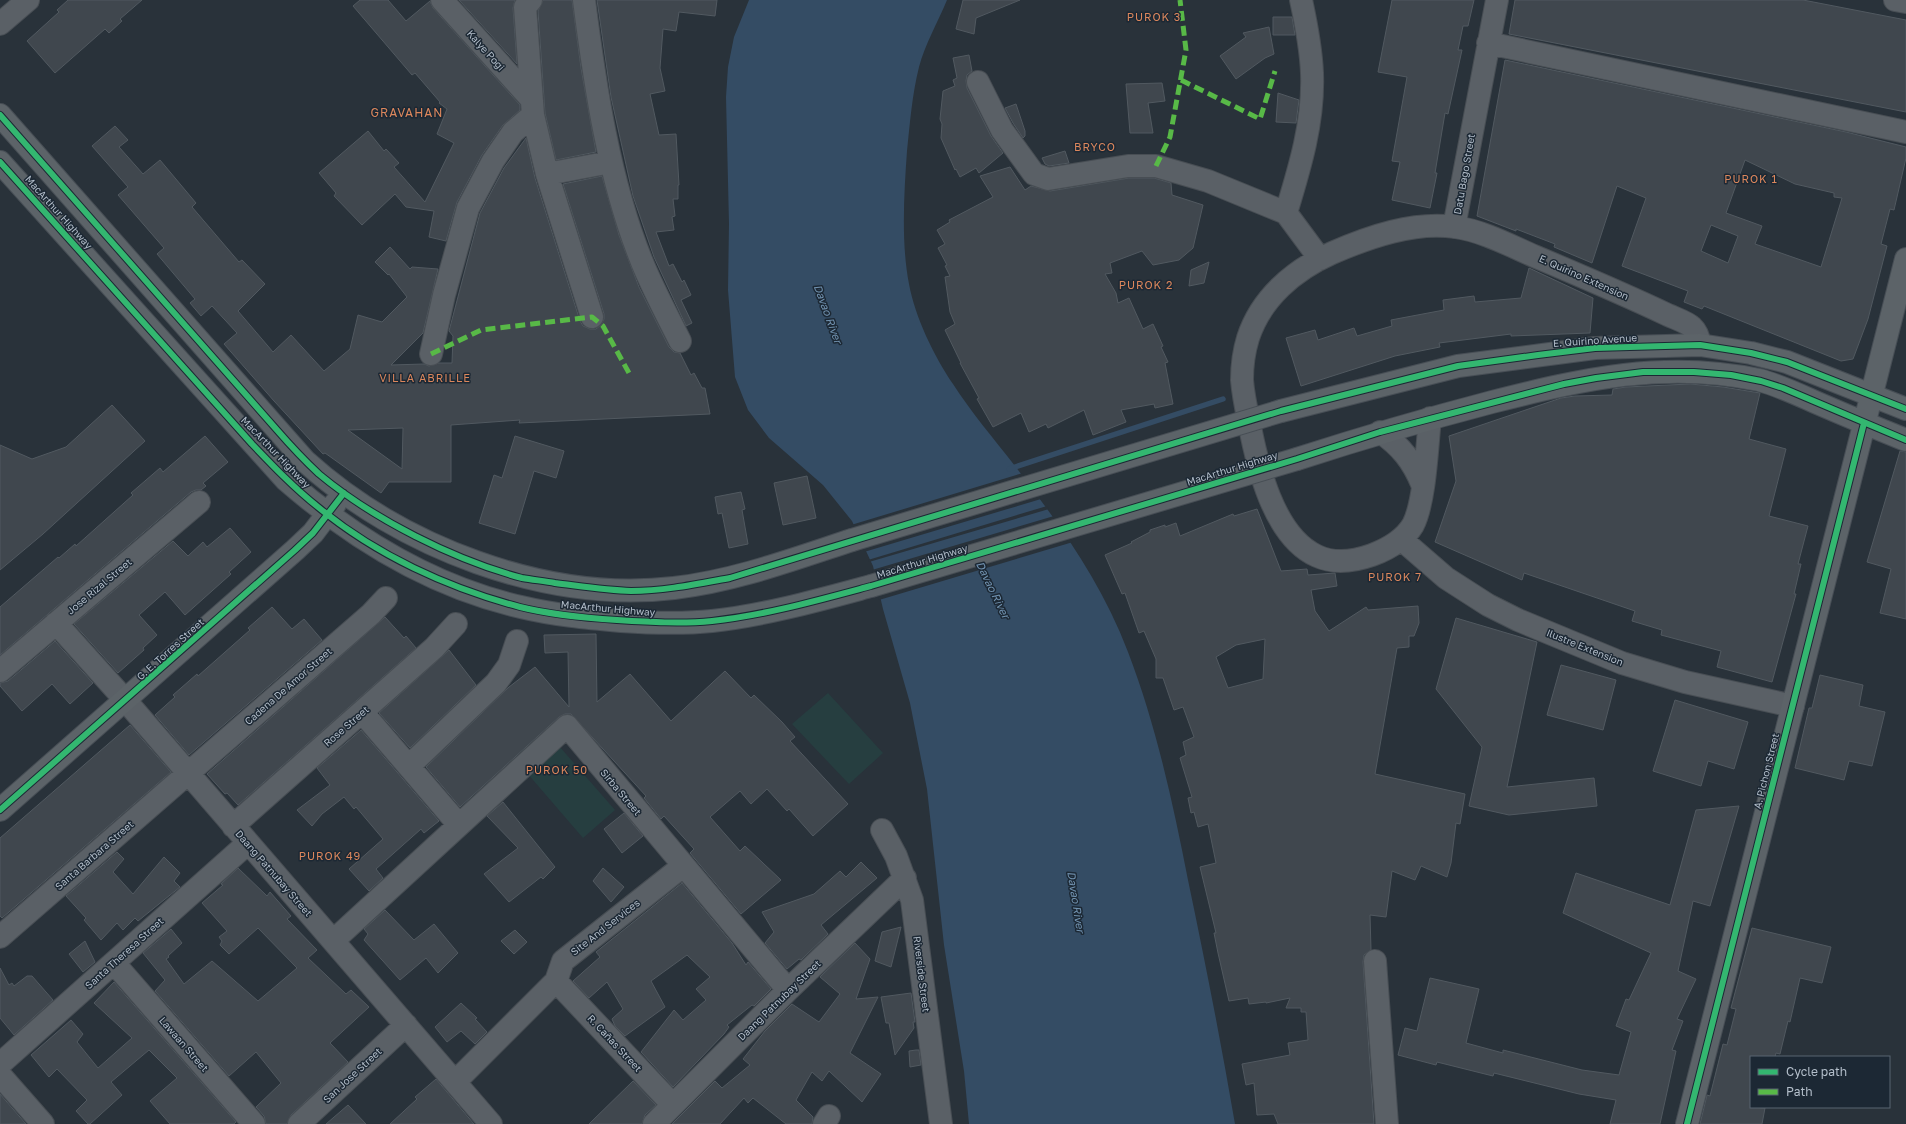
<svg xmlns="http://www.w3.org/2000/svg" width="1906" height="1124" viewBox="0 0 1906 1124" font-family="'Golos Text',sans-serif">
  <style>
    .green { fill: #263e40 }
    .water { fill: #344c64 }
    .pier { fill: #29323a }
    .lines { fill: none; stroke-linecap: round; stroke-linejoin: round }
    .stream { stroke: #344c64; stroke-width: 5.5 }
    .building { fill: #40474e; stroke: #515960; fill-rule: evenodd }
    .minor-casing { stroke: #484e54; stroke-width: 24 }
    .major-casing { stroke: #474e55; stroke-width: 24 }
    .minor { stroke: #5a6066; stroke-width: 22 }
    .major { stroke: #5c6368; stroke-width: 22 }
    .major-bridge-casing { stroke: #474e55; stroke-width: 24; stroke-linecap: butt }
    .major-bridge { stroke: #5c6368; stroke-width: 22 }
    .quiet { stroke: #58b947; stroke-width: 5; stroke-dasharray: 10 5; stroke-linecap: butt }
    .cycleway-casing { stroke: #1c2834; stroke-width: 8 }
    .cycleway { stroke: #33b770; stroke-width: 6 }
    .labels { text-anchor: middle; stroke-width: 3; stroke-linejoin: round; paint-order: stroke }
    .street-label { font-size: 10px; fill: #b3beca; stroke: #1c2834 }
    .neighbourhood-label { font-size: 11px; letter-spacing: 1px; fill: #dc875c; stroke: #1c2834 }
    .water-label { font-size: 11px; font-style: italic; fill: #7192b0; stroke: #1c2834 }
    .quarter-label { font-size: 12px; letter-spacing: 1px; fill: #dc875c; stroke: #1c2834 }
  </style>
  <rect width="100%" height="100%" fill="#29323a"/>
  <path class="green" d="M828,693L883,753L849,784L792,724Z
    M559,746L615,810L583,838L527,773Z"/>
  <path class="water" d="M749,0H947C938,22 925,44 919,67C912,95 910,123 907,151C904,193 901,243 909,284C915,317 934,356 953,384C971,412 994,439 1015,466C1060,525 1101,581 1128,652C1156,725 1173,803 1188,880C1205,961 1221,1042 1235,1124H969L964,1071L944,945L927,789L910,703L883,609L873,566L852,521L823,485L769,438L748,410L735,377L728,290L729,224L726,97L728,67L734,37Z"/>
  <path class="pier" d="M1023,473L1041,499L864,552L851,525Z
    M1047,506L1049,509L869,562L868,560Z
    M1054,516L1073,542L879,600L872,570Z"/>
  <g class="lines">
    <path class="stream" d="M1009,469L1223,399"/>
  </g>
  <path class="building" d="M68,0H142L120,19L122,21L109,33L105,29L55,73L27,41L59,12L57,10Z
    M360,0H388L406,21L430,1L433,8L520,105V110L503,125L482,155L457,202L446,241L429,237L434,211L406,207L395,194L362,225L334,196L336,193L319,173L368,131L384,151L386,149L399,163L394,167L425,202L454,143L437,134L447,109L439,103L440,102L415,73L412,75L353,6Z
    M459,0H515L513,8L517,64Z
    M543,0H572L581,68L596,152L556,160L545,113L538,11Z
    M597,0H717L715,16L679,12L676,31L663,29L660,68L665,91L650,94L659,135L676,134L679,185H678V199H673L675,216L672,217L674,230L656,232L669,266L673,264L682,282L684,280L691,295L681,300L692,323L686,326L654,257L633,196L611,97Z
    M963,0H1020L976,18L974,34L956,29Z
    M1392,0H1474L1468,26H1463L1458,50H1462L1448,114L1445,113L1435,173H1437L1430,208L1392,200L1400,162L1392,161L1407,77L1378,72Z
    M1515,0H1803L1906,20V112L1509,34Z
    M1273,17H1292L1295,35H1273Z
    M1269,27L1274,54L1265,58L1236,79L1220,56L1246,37L1243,33Z
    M969,55L972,71L967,75L966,81L967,88L991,136L1003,153L979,173L976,168L960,177L956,169L955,170L941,138L942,124L940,119L943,91L955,86L953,80L957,78L953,58Z
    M1505,60L1846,132L1906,147V158L1894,210L1890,209L1881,244L1887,246L1868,319L1853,359L1841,361L1704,306L1702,309L1684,302L1688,291L1622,266L1646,198L1617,186L1592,263L1554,247L1555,244L1516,229V231L1477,216ZM1745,160L1795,184L1834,193V197L1842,198L1821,267L1755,244L1762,226L1726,213ZM1711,225L1738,236L1728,263L1701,251Z
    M1162,83L1165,101L1148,103L1153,133H1130L1126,84Z
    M1278,93L1299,100L1296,123L1276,122Z
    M1016,104L1025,131V136L1023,138L1013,123L1005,108Z
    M115,126L128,140L119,147L143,174L160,160L196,203L192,207L239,262L242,260L265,284L238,311L273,352L291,335L324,371L350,349L358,315L382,322L407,297L389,274L388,275L375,262L390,247L410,269L412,267L438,269L423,333L391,365L424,364L429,366L439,363H452L453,336L449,331L480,213L504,168L526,138L535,178L580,321L583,326L590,329H596L601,325L604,319V314L563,184L602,176L619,235L639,287L669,347L674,352L680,353L691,375L694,373L702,388H705L710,414L519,423L520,420L451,425V482H389L381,493L325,453L323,454L274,401L224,344L237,333L212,306L201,316L190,303L195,299L157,254L164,248L118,195L128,187L92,146ZM403,428L402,469L348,430Z
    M1065,151L1069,163L1049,166L1045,164L1042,158Z
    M1010,167L1025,190L1031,186L1050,191L1129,178H1154L1171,183L1172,195L1203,205L1193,248L1179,260L1153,265L1142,251L1110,263L1112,273L1105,274L1116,293L1118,303L1129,298L1143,329L1153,324L1163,346L1161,347L1168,362L1165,363L1173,404L1155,408L1154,404L1121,410L1126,422L1093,435L1084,410L1048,428L1046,424L1029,432L1021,413L993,427L977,399L979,398L960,363H961L945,330L955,324L950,312L945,277L950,276L945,266L947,265L938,248L945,244L937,230L950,222L949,220L993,197L980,176Z
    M1209,262L1204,283L1189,286L1191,270Z
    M1529,268L1593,298L1590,333L1511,336V334L1439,343L1440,347L1395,356L1301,386L1286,338L1315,330L1318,340L1354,328L1357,336L1392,326L1391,320L1444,310L1443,300L1474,296L1475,302L1521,298Z
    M1690,384L1723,387L1760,393L1749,439L1786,449L1769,516L1808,526L1798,564H1801L1794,594H1796L1772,682L1717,667L1721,651L1661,635L1662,630L1632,621L1635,611L1524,573L1522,580L1435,542L1456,481L1449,436L1561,398L1575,396L1612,395L1613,389L1626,387Z
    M112,405L145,441L43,534L0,570V445L32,459L66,447Z
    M205,436L228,462L203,483L206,486L201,490H196L191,492L0,655V607L58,557L59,558L75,544L76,546L133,495L131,493L160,468L163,472Z
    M515,436L564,451L556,478L534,471L515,534L479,523L494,475L502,478Z
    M1900,451L1906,452V619L1880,613L1891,569L1867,562Z
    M807,476L816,518L783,525L774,483Z
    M741,492L745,509L742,510L748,544L729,548L722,513L718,514L715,497Z
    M1257,509L1281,571L1307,569L1308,575L1335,573L1337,586L1311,590L1315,611L1329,631L1366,607L1368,610L1418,606L1419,623L1414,636H1409V647L1397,648L1375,774L1465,794L1460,824L1456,823L1451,863L1447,877L1421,866L1415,880L1392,871L1386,917L1370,915L1371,950L1364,955L1363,962L1374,1124H1278L1274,1114L1257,1115L1254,1083L1246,1085L1242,1064L1290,1055L1288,1043L1308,1040L1306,1012H1301V1008H1286L1290,998L1266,1003V1002L1249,1004L1248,998L1229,1001L1218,953L1214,933H1216L1200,867L1216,863L1208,824L1198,827L1194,812L1191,813L1188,798L1192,797L1180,758L1186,755L1183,742L1194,737L1183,707L1174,710L1163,678H1156V659L1144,631L1139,633L1125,593L1122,594L1105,555L1132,543L1131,542L1150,532V530L1165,525V527L1176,523L1180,536L1233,514L1234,516ZM1265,639L1263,679L1228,688L1216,657L1236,645Z
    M230,528L251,552L229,572L231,574L185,615L165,592L139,615L157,635L143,648L144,650L118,673L74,624L173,541L188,556L203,542L207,547Z
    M272,607L292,629L304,619L322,640L189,755L155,715L175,697L173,695L197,674L198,676L250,630L248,628Z
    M385,617L404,638L406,636L416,648L238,805L227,793L225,794L207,774Z
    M1456,618L1537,642L1507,787L1594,778L1597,806L1509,815L1469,806L1482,747L1436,689Z
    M596,634L597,702L630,674L671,721L725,671L751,698L754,695L782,722L795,737L790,741L848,804L813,836L789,809L787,811L767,789L751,804L740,791L710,817L740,851L745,846L781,880L741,914L690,853L694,849L664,816L661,819L644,798L646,796L571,714H565L559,717L460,807L426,767L509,687L535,667L569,707L568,652L545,653L544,635Z
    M55,641L93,683L70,704L52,684L22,711L0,686V683L8,681Z
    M449,650L476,685L410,748L379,713Z
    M1561,665L1616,680L1603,730L1547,715Z
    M1820,675L1863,685L1859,706L1885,712L1872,766L1849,761L1844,780L1795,768L1809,708H1812Z
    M1675,700L1748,722L1734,769L1708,761L1701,786L1653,771Z
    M130,725L171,772L2,918L0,916V838Z
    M361,730L439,821L424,833L421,829L376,869L383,878L369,891L349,869L383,839L356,807L354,809L344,797L322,814L312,826L297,810L330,785L317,768Z
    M503,802L555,867L543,879L541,877L509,902L484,874L518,848L487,816Z
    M1739,806L1710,906L1693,901L1678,971L1696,979L1677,1019L1683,1021L1672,1050L1676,1051L1660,1124H1610L1616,1100L1579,1094L1494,1073L1493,1076L1437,1062L1436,1065L1398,1055L1405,1028L1417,1031L1430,978L1479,989L1466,1043L1503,1053V1050L1582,1070L1619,1075L1631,1032L1616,1026L1626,999L1629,1000L1651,953L1563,913L1576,873L1670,905L1696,810Z
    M624,813L643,836L622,853L604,829Z
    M117,852L124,859L113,872L133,894L164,857L180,873L174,881L180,887L138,921L135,918L123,930L117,923L101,940L84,920L86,918L66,896Z
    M861,862L877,878L821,925L828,934L801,960L799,959L787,969L765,943L774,932L762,912L814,894L840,871L846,877Z
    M238,868L267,896L270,892L291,916L287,919L317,950L308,958L346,994L351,990L369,1007L330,1043L348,1062L291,1115L287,1124H266L264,1116L256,1107L281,1083L256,1052L229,1076L155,991L165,980L143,953L171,929L182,943L168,956L169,957L166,959L184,984L212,961L258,1001L297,968L258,928L229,954L220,945L222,941L219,937L227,931L202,903L223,885L221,884Z
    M603,868L624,887L611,902L593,881Z
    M682,883L732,943L746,965L748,962L771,989L754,1006L752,1005L727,1025L729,1027L724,1034L673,1087L641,1052L674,1010L683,1020L706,1000L696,989L710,977L687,955L651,981L665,1007L625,1036L615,1026L612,1019L623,1009L607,982L589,998L573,981L600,957L596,952Z
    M385,910L414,940L434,924L458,953L438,973L426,958L400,980L364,940L368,934L364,929Z
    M901,927L891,967L875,961L882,932Z
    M1752,928L1831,947L1822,983L1800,978L1790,1022L1788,1021L1780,1054L1776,1053L1775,1057H1751V1107L1765,1108L1762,1124H1700L1707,1095L1710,1096L1723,1044L1727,1045L1736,1009L1731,1008Z
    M515,930L527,942L514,954L501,941Z
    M85,941L95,962L83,972L69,954Z
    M855,943L870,959L856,999L878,997L850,1053L881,1074L862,1102L829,1071L822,1081L812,1072L796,1100L813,1117L812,1124H786L753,1098L748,1103L744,1098L720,1124H672L715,1081L722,1088L750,1065L743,1059L765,1031L792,1004L819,1022L840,994L820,977Z
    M0,968L9,985L12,983L14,986L27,976H32L53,1000L14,1035L0,1018Z
    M114,982L236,1122L234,1124H170L150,1101L177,1078L149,1050L111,1082L122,1095L90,1124H88L76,1111L87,1100L57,1069L49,1077L31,1055L71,1020L83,1034L77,1042L98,1068L132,1038L94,1003Z
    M911,993L915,1022H913L914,1028L895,1055L889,1023H886L881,997Z
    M461,1003L477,1018L475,1019L487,1032L475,1044L461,1031L447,1042L435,1027Z
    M916,1050H919L921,1065L910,1067L909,1051Z
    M436,1079L474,1124H390L417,1099L415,1097Z
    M633,1081L656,1105L645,1115L642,1124H589Z
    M0,1094L26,1124H0Z
    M348,1105L366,1124H326Z"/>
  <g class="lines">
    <defs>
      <path id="minor" d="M442,0L532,100
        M531,0L525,7L533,115L547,174L592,317
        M584,0C595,86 609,181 642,262C653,289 667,315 680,341
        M1895,0L1906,2
        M0,24L28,0
        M1488,43L1906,132
        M978,82L1002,130L1034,174L1048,179L1128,166H1156L1208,181L1286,213L1320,259
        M547,174L611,162
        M1286,213C1300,167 1314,121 1312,73C1311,49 1306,23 1301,0
        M1454,227L1497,0
        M431,354L444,295L468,208L493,161L513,132L533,115
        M1430,418C1427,446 1425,502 1413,525C1404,540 1388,549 1372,555C1355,561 1334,564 1317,556C1273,536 1257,464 1249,422C1246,408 1243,393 1242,380C1242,365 1244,351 1248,338C1261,298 1294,270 1332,253C1369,237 1414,221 1455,227C1483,231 1509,245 1534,256C1579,275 1624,294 1668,315C1686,323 1697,324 1700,345
        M1380,432C1401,446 1413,462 1422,484
        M1401,539L1446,578L1488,605L1518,620L1622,663L1685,682L1793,706
        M56,623L126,701L491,1124
        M0,671L199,502
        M362,712L459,825
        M409,766L496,683L509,665L517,641
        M233,826L434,648L456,624
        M882,830L896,856L912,900L941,1124
        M0,937L371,614L386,598
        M333,941L567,726L788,990
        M1375,961L1387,1124
        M114,963L254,1124
        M556,981L673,1105
        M0,1064L248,843
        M0,1075L43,1124
        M455,1082L556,981L563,961L683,866
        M299,1124L406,1025
        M654,1124L788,990L905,878
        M824,1124L829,1116"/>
      <path id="major" d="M0,115L305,461C400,547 546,603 674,588C735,581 794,559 852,540
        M0,162L286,480C354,539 433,587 521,607C554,615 587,618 621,621C651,623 682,624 712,621C766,615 819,600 871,586
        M1281,411L1458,366L1595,348L1700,345L1751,353L1787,362L1906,409
        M1297,459C1362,438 1427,419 1492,402C1583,379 1665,360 1759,380C1778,385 1797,394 1815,402C1845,415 1876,428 1906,440
        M0,810L295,550L313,533L335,504
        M1687,1124L1906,259"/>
    </defs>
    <use href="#minor" class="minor-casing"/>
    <use href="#major" class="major-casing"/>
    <use href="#minor" class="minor"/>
    <use href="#major" class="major"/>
    <defs>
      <path id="major-bridge" d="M852,540L1281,411
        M871,586L1297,459"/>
    </defs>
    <use href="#major-bridge" class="major-bridge-casing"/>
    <use href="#major-bridge" class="major-bridge"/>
    <path class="quiet" d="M1181,80L1260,119L1275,71
      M1156,166L1170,137L1186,50L1180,0
      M431,354L481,330L592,317L603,326L629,373"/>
    <defs>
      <path id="cycleway" d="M0,115L277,430C290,445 304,460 319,474C373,519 454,560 522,578C533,580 545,581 555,583C580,586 606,590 631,591C664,591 697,584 730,578L1281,411L1458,366L1538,355L1595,348L1700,345L1751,353L1787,362L1906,409
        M0,162L252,444C273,466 294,488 318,507C376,555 448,588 520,607C552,615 585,618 617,620C649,622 681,624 712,621C766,615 819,600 871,586L1297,459L1380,432L1564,384L1596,378L1643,372H1694L1731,375L1761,381L1783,388L1906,440
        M0,810L295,550L313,533L344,493
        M1687,1124L1864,423"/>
    </defs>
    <use href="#cycleway" class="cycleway-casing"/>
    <use href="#cycleway" class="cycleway"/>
  </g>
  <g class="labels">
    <g class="street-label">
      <text transform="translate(486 50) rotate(48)" y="4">Kalye Pogi</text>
      <text transform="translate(1464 174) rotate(-80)" y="4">Datu Bago Street</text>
      <text transform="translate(59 212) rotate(48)" y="4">MacArthur Highway</text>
      <text transform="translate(1584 277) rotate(24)" y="4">E. Quirino Extension</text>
      <text transform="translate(1595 340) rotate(-4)" y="4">E. Quirino Avenue</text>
      <text transform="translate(276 452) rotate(46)" y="4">MacArthur Highway</text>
      <text transform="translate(1232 468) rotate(-17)" y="4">MacArthur Highway</text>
      <text transform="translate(922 561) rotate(-17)" y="4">MacArthur Highway</text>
      <text transform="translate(99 586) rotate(-40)" y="4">Jose Rizal Street</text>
      <text transform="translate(608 608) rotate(5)" y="4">MacArthur Highway</text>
      <text transform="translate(1585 647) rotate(22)" y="4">Ilustre Extension</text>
      <text transform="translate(170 649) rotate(-42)" y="4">G. E. Torres Street</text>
      <text transform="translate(288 686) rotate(-41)" y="4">Cadena De Amor Street</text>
      <text transform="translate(346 726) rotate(-41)" y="4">Rose Street</text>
      <text transform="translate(1766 771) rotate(-76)" y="4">A. Pichon Street</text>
      <text transform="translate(621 792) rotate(50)" y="4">Sirba Street</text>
      <text transform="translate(94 855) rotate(-41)" y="4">Santa Barbara Street</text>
      <text transform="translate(274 873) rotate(49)" y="4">Daang Patnubay Street</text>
      <text transform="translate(605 927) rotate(-38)" y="4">Site And Services</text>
      <text transform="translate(124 953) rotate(-42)" y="4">Santa Theresa Street</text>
      <text transform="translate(922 974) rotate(83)" y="4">Riverside Street</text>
      <text transform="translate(779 1000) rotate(-44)" y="4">Daang Patnubay Street</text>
      <text transform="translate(615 1043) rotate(47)" y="4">R. Cañas Street</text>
      <text transform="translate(184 1044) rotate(49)" y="4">Lawaan Street</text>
      <text transform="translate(352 1075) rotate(-43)" y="4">San Jose Street</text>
    </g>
    <g class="neighbourhood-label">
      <text x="1154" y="21">PUROK 3</text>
      <text x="1095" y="151">BRYCO</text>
      <text x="1751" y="183">PUROK 1</text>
      <text x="1146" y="289">PUROK 2</text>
      <text x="425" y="382">VILLA ABRILLE</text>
      <text x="1395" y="581">PUROK 7</text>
      <text x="557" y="774">PUROK 50</text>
      <text x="330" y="860">PUROK 49</text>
    </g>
    <g class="water-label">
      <text transform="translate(828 314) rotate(70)" y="4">Davao River</text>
      <text transform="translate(993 590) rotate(64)" y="4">Davao River</text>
      <text transform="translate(1076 902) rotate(81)" y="4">Davao River</text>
    </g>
    <g class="quarter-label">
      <text x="407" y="117">GRAVAHAN</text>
    </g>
  </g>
  <rect x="1750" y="1056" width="140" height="52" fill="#1c2834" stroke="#586470"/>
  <rect x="1758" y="1069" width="20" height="6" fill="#33b770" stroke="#586470"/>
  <text x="1786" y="1076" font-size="12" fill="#b3beca">Cycle path</text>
  <rect x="1758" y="1089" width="20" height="6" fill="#58b947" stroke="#586470"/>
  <text x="1786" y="1096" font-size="12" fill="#b3beca">Path</text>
</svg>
